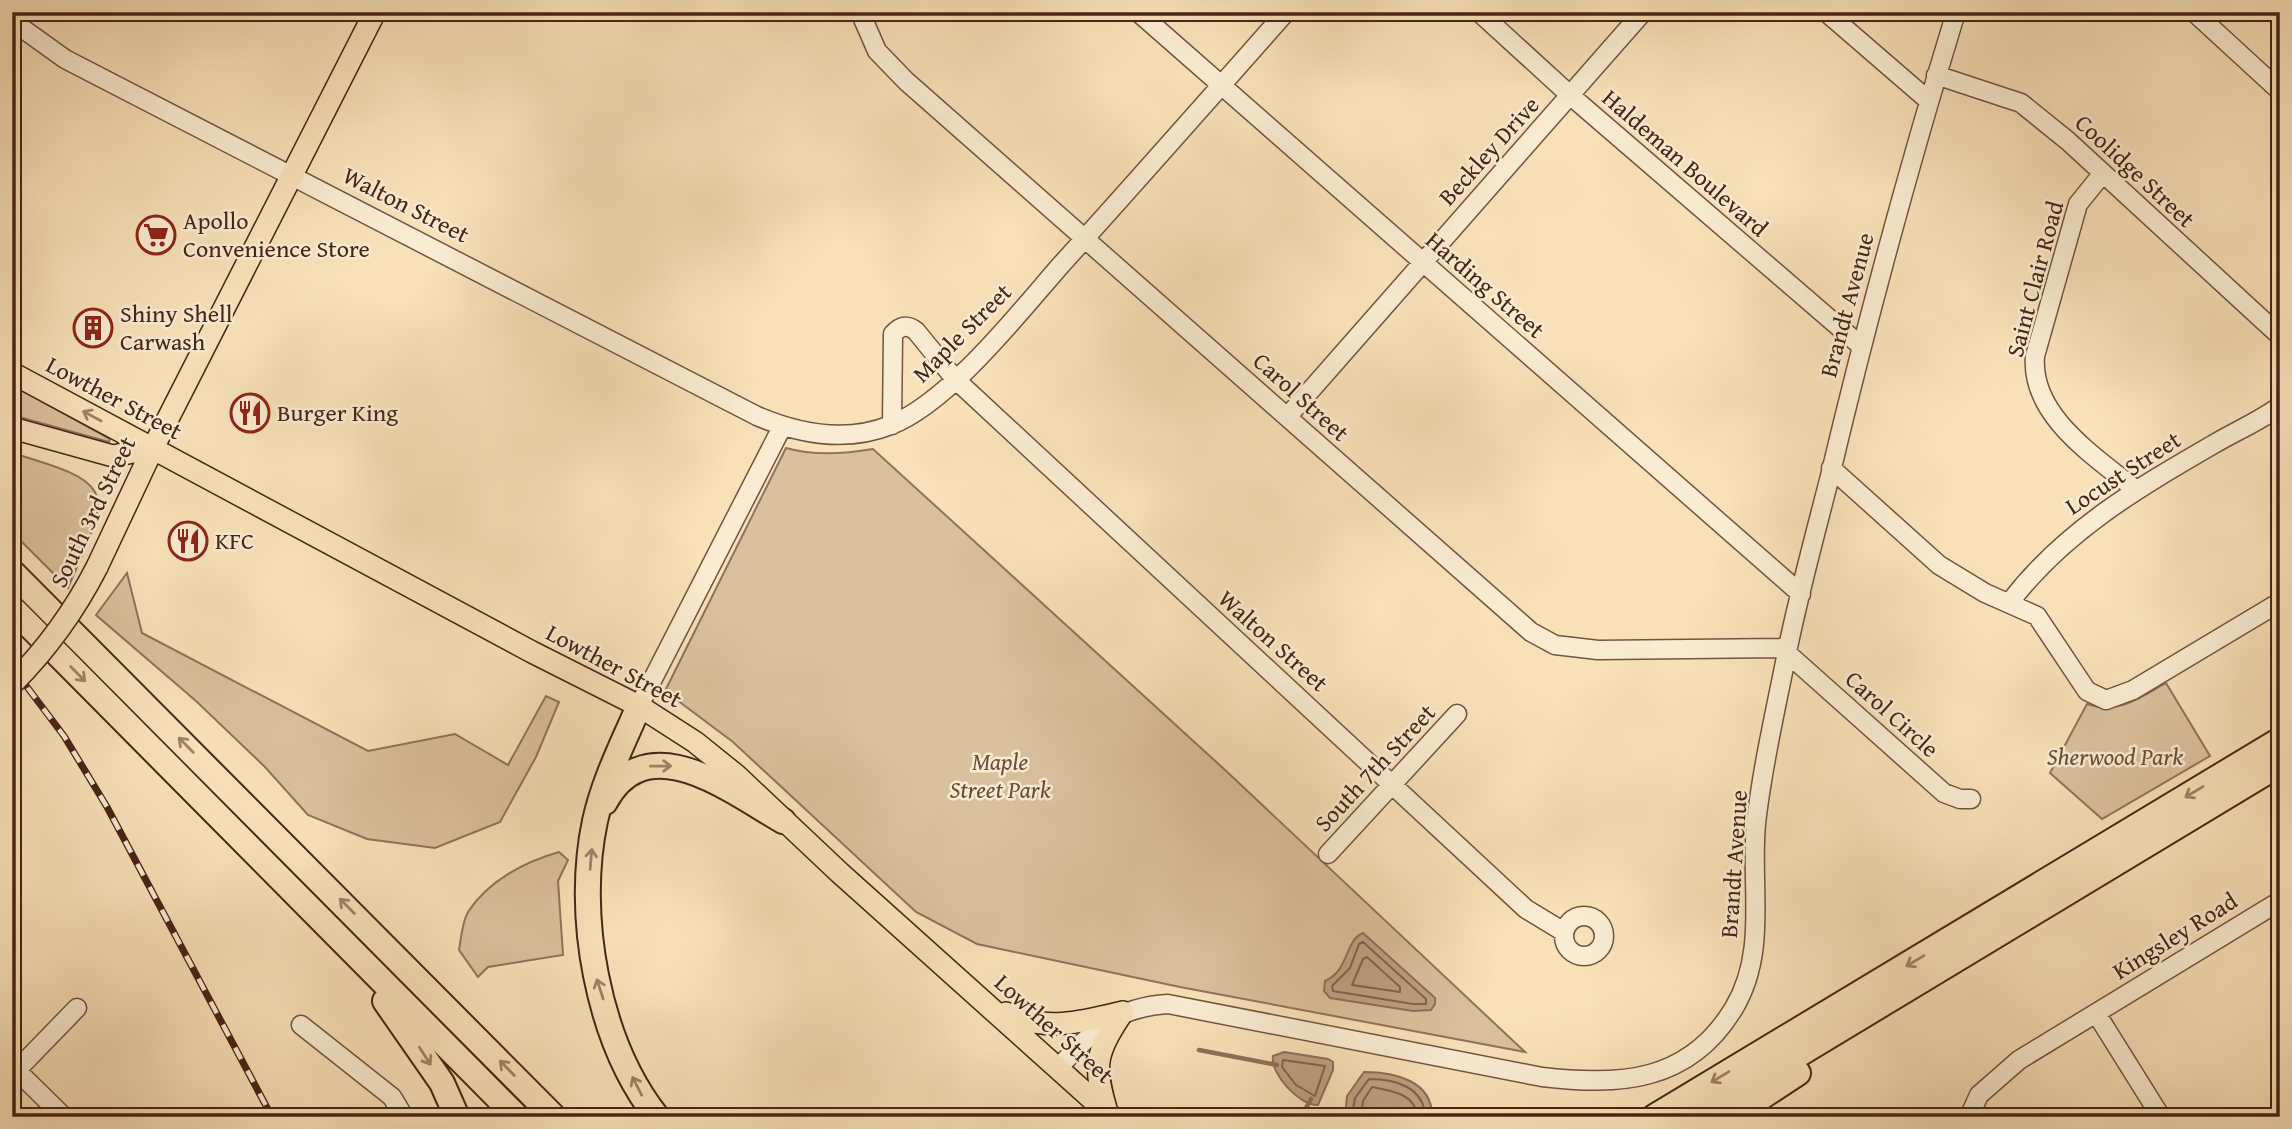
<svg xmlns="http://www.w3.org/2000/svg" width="2292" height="1129" viewBox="0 0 2292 1129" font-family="'Gentium Book Plus',serif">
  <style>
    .green { fill: #dac19d; stroke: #91725a; stroke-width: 2 }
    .water { fill: #bca182; stroke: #8e6f57; stroke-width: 2 }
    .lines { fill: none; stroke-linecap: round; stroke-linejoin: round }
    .shore { stroke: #82624c; stroke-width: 2 }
    .stream { stroke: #8e6f57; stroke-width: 4.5 }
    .minor-casing { stroke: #74533f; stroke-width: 21 }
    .major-casing { stroke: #482416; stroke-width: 24 }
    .highway-casing { stroke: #482416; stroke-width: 28 }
    .minor { stroke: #faecd2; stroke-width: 18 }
    .major { stroke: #f8e1b9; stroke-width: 21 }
    .highway { stroke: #f8e1b9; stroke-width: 24 }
    .rail-casing { stroke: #482416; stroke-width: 7 }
    .rail { stroke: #faecd2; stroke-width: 4.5; stroke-dasharray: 13; stroke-linecap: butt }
    .major-bridge-casing { stroke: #482416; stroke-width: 24; stroke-linecap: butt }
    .major-bridge { stroke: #f8e1b9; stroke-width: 21 }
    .oneway { stroke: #a08268 }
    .labels { text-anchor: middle; stroke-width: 5; stroke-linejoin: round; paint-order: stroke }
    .street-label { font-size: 24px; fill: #482416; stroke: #faecd2 }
    .poi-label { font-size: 24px; fill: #482416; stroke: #faecd2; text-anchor: start }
    .park-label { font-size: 24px; font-style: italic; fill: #6c4b38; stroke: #faecd2 }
  </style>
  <rect width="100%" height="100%" fill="#f8e1b9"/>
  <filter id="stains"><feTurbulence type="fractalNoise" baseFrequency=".00286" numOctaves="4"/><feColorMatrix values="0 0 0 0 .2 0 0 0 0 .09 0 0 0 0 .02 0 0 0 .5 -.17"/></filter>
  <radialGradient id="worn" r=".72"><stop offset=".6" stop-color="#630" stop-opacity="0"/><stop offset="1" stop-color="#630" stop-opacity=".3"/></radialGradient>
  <path class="green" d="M12,385L110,439L109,442L12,415Z
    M786,448C814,456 844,454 873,449L1224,769L1525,1052L1180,987L977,944L916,912L733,742L665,691Z
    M12,453C122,485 109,491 68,588L12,532Z
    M127,573L142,633L368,751L455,734L508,765L546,696L559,702L536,757L500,822L435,848L367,839L308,815L265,767L196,701L96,615Z
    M2166,683L2210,756L2102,819L2050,773L2087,704C2118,715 2139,698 2166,683Z
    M559,852L568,860L558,881L563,955L488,967L478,977L459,950C461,939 462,922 468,912C488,881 524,862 559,852Z"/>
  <path class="water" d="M1363,933L1435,998V1004L1431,1010L1413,1011L1330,998L1324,991L1325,981C1350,970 1344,941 1363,933Z
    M1284,1052L1328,1059L1333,1062V1070L1318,1105C1300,1106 1270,1074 1273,1056Z
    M1364,1072C1395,1072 1433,1081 1432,1117H1345L1347,1096Z"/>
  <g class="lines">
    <path class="shore" d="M1363,942L1426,999V1004H1413L1333,991L1332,986L1350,968L1359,944Z
      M1367,957L1400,987V992L1352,985L1363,959Z
      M1283,1060L1325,1066L1315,1096L1296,1085L1282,1067Z
      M1352,1117L1355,1098L1369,1079C1396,1079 1424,1087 1425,1117
      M1361,1117L1363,1101L1372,1087C1392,1091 1416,1094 1417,1117"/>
    <path class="stream" d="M1199,1050L1277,1065
      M1301,1117L1311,1099"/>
    <defs>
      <path id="minor" d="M860,12L877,51L906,81L1531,632L1555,645L1598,650L1788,648
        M1138,12L1801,594
        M1479,12L1571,96L1861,346
        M1826,12L1929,101
        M2194,12L2280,91
        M12,21L65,59L757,416C799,434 846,443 891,425C949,402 1018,314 1060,266C1136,182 1211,97 1286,12
        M1936,75L2021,103L2068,141L2280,336
        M2103,173L2078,204L2035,356C2030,416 2095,456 2136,490
        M1288,416L1643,12
        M892,425L893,334C900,326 907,324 916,331L955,379L1526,909L1564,932
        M1831,468L1939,565L1985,593L2037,616L2087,691L2106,700L2133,690L2280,602
        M2010,602C2064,531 2138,488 2214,444C2236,431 2260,421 2280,406
        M1787,653L1944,793L1960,799H1971
        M639,706L782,427
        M1328,854L1457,714
        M1564 936a20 20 0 1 1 40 0a20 20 0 1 1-40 0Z
        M2096,1013L2161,1117
        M301,1025L392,1097L404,1117
        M12,1066L64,1117
        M1058,1068C1093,1031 1115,1007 1168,1004L1542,1077C1619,1086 1689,1083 1734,1008C1768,951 1750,886 1756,824C1762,767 1776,709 1787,652C1799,593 1815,535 1830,476C1867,320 1909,166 1956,12
        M12,1075L77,1008
        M1969,1117L1979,1095L2019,1060L2280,901"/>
      <path id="major" d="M12,373L532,652L639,706L695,742L736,775L840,873L1112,1117
        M12,428L113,456L153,448
        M97,567L153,448L375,12
        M1006,1013C1045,1032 1082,1022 1123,1012
        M1107,1112C1093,1066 1095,1052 1123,1012"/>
      <path id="highway" d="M12,572L554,1117
        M12,608L517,1117
        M639,706C623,743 604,780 595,821C575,914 597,1041 657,1117
        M605,802C647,724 732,792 783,821
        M385,1001L442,1083L457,1117
        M1654,1117L2280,740
        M1695,1117L2280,764
        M1731,1117L1798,1073"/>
    </defs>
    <use href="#minor" class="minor-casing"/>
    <use href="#major" class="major-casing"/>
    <use href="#highway" class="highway-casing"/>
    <use href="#minor" class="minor"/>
    <use href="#major" class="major"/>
    <use href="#highway" class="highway"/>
    <defs>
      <path id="rail" d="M12,667L64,736L107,807L272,1117"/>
    </defs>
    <use href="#rail" class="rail-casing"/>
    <use href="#rail" class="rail"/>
    <defs>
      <path id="major-bridge" d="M12,684C48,648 74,612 97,567"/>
    </defs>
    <use href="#major-bridge" class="major-bridge-casing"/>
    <use href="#major-bridge" class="major-bridge"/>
  </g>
  <defs><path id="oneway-shaft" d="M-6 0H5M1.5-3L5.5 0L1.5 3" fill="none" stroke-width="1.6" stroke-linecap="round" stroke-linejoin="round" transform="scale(1.75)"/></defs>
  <g class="oneway">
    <use href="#oneway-shaft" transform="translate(92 416) rotate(-152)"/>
    <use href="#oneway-shaft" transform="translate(78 674) rotate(45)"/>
    <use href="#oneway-shaft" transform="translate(186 745) rotate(-135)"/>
    <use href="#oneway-shaft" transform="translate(661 766) rotate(-1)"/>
    <use href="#oneway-shaft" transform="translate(2194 792) rotate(149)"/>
    <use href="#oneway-shaft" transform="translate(591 859) rotate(-85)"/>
    <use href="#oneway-shaft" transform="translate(347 906) rotate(-135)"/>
    <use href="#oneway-shaft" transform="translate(1915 961) rotate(149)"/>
    <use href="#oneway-shaft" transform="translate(600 989) rotate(-108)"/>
    <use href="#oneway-shaft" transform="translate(425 1056) rotate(57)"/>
    <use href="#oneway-shaft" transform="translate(507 1068) rotate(-134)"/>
    <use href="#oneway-shaft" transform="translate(1720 1077) rotate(149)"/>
    <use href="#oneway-shaft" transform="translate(637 1086) rotate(-117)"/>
  </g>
  <defs>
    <symbol id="supermarket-ring" viewBox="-11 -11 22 22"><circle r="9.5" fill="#faecd2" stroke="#8f2418" stroke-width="1.5"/><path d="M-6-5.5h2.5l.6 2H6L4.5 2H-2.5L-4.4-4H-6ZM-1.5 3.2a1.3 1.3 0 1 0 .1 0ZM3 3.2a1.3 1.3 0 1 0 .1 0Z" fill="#8f2418"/></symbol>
    <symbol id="building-ring" viewBox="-11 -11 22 22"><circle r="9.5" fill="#faecd2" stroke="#8f2418" stroke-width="1.5"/><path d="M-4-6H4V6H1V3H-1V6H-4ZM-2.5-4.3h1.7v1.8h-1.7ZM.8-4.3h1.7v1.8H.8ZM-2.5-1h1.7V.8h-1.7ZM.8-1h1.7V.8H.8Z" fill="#8f2418"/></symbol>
    <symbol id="restaurant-ring" viewBox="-11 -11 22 22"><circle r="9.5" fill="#faecd2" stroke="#8f2418" stroke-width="1.5"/><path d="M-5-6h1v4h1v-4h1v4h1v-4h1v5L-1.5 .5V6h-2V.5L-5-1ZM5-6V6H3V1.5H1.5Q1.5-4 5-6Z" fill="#8f2418"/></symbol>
  </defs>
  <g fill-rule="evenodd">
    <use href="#supermarket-ring" x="134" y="213" width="44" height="44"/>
    <use href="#building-ring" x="71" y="306" width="44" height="44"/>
    <use href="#restaurant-ring" x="228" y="391" width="44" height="44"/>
    <use href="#restaurant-ring" x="166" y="519" width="44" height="44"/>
  </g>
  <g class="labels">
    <g class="street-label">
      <text transform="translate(1489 151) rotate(-48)" y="8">Beckley Drive</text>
      <text transform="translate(1685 163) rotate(41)" y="8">Haldeman Boulevard</text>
      <text transform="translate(2135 171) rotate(43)" y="8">Coolidge Street</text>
      <text transform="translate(406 205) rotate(27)" y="8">Walton Street</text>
      <text transform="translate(2035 279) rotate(-75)" y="8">Saint Clair Road</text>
      <text transform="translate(1485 285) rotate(41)" y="8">Harding Street</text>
      <text transform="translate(1847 305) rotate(-75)" y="8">Brandt Avenue</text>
      <text transform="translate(962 333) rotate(-45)" y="8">Maple Street</text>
      <text transform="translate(1301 397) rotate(42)" y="8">Carol Street</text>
      <text transform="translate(114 398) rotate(28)" y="8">Lowther Street</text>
      <text transform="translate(2123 473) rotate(-33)" y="8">Locust Street</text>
      <text transform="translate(93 512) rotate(-64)" y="8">South 3rd Street</text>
      <text transform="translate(1273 641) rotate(42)" y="8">Walton Street</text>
      <text transform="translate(614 666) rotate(28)" y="8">Lowther Street</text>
      <text transform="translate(1892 714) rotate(42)" y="8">Carol Circle</text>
      <text transform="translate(1375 768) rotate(-47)" y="8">South 7th Street</text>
      <text transform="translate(1734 864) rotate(-86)" y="8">Brandt Avenue</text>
      <text transform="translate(2175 936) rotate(-32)" y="8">Kingsley Road</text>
      <text transform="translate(1054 1029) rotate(42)" y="8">Lowther Street</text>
    </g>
    <g class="poi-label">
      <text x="183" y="229">Apollo<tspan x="183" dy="28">Convenience Store</tspan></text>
      <text x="120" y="322">Shiny Shell<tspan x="120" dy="28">Carwash</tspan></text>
      <text x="277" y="421">Burger King</text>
      <text x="215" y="549">KFC</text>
    </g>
    <g class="park-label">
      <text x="2115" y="765">Sherwood Park</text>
      <text x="1000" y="770">Maple<tspan x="1000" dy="28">Street Park</tspan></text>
    </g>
  </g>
  <rect width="2292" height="1129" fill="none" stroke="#f8e1b9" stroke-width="42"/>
  <rect x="14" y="14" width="2264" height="1101" fill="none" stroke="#482416" stroke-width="3.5"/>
  <rect x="21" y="21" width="2250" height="1087" fill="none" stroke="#482416" stroke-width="2"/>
  <rect width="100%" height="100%" filter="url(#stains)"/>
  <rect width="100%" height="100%" fill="url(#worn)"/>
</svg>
